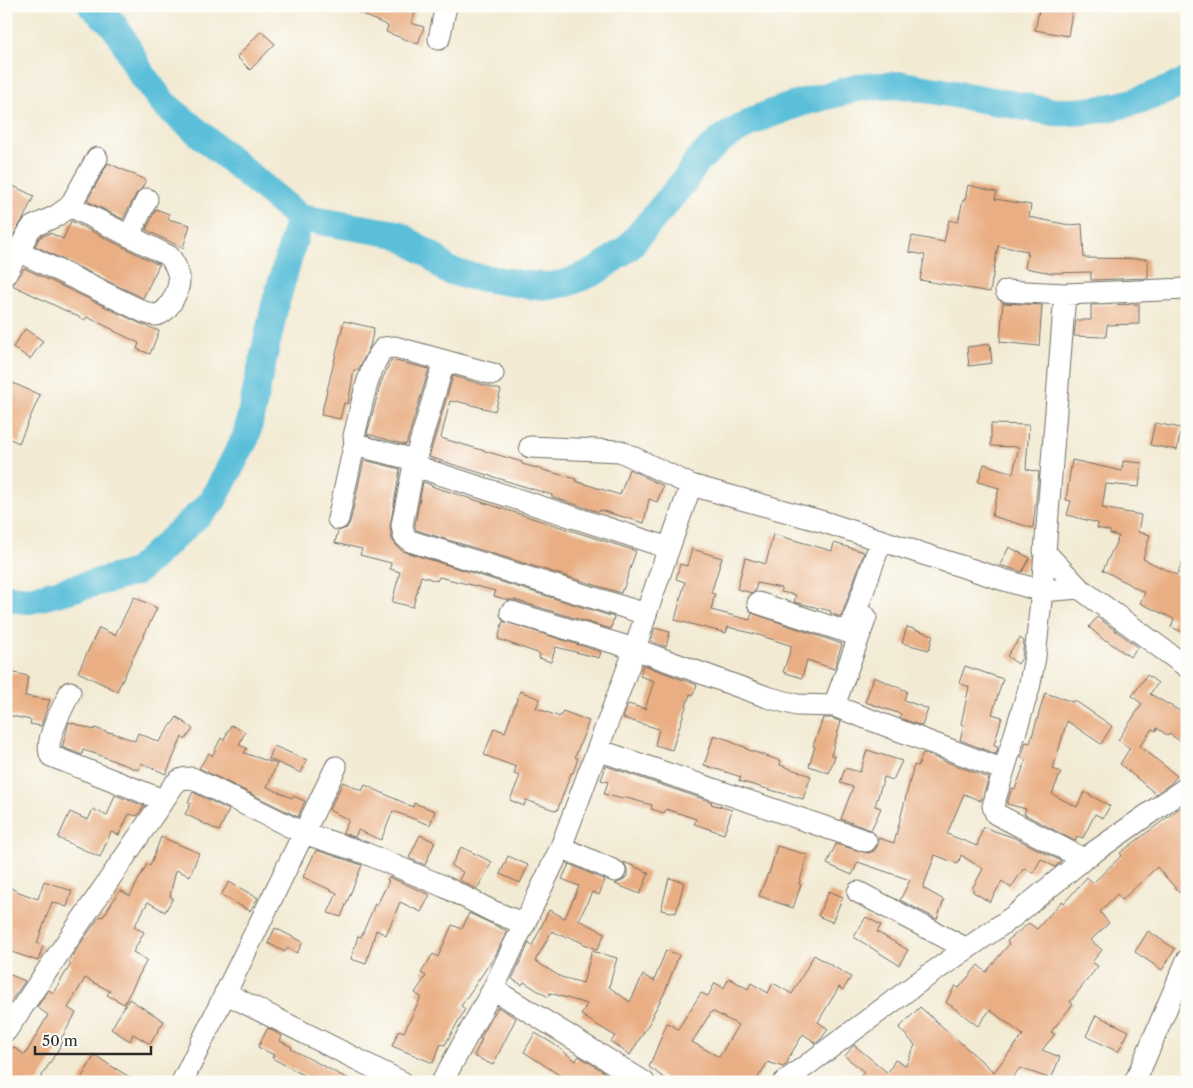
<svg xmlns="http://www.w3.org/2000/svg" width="1193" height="1088" viewBox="0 0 1193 1088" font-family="'Libre Caslon Text',serif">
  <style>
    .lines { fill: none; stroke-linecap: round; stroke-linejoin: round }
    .river { stroke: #5bbfd9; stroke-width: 28 }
    .building { fill: #e9ae83; fill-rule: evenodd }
    .minor-casing { stroke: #716e66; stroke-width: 23 }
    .minor { stroke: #fff; stroke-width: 21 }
  </style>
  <rect width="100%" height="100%" fill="#fdfcf7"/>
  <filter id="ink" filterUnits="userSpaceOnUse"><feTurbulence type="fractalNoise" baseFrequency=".02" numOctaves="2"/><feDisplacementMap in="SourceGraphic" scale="10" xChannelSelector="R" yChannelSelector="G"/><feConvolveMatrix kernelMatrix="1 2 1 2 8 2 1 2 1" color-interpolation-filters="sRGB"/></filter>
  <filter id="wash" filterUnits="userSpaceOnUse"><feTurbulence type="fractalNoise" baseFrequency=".0096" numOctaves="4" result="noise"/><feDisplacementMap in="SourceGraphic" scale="20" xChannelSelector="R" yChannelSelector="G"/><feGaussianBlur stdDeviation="1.12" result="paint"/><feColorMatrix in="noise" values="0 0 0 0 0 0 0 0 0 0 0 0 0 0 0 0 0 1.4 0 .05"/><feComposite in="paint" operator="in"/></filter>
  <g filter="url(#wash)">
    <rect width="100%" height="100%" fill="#f2ead3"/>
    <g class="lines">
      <path class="river" d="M92,6L112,23L123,39L140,72L163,103L300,218L397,234L432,256L447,270L465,275L528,285L550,286L567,283L596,271L628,248L686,179L697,161L723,138L759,118L800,103L861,87L903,85L1054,112C1099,114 1146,101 1187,81
        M6,598L30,600L136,572L212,502L246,437L275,305L300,218"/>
    </g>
    <g id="blocks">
      <path class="building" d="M344,6H418L411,23L424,27L418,44L386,32L388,26Z
        M1040,6H1073L1068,36L1035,30Z
        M261,31L275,44L250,70L237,57Z
        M108,163L146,180L142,188L136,194L123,219L87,201Z
        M968,185L997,192L995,199L1031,205L1029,217L1069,225L1082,224L1084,258L1148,259V278L1091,280V272L1052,273L1025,268L1028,251L998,246L990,292L920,280L925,255L909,252L912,236L944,242L949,220L958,222L963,200H965Z
        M13,186L34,196L23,219L6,247V201Z
        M156,209L169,214L168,219L190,225L183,248L146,230Z
        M71,221L159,265L143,298L35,246L40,237L50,233L63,239Z
        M24,268L139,323L159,331L150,354L137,349L139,343L114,331V330L87,317L85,320L12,285L17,280Z
        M1003,303L1042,305L1039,346L1000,342Z
        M1139,304V324L1107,325L1106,337L1074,336L1076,320H1091V305Z
        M344,321L374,328L370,346L358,371L354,370L348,404L344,403L340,419L321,415Z
        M25,329L43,341L30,359L13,347Z
        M990,344L992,363L969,366L967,347Z
        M391,360L429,369L406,445L367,434L381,382Z
        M453,376L501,390L495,411L456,401V402L450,401L441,438L522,462V464L576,479L575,481L620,495L629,469L663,486L657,502L649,499L644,523L600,510L599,512L552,497V495L429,457Z
        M6,380L40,395L19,443L6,437Z
        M1155,423L1181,428L1177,450L1150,445Z
        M991,424L1029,425L1026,469L1039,472L1033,528L992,516L999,488L978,482L984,464L1013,473L1019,447L991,446Z
        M364,460L400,469L390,527L392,539L396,545L402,551L614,617L611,629L515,600H508L494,596L496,591L439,577L437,581L421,576L413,607L392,602L400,572L390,569L391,563L360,555L362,549L335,543L338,531L347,528L350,522Z
        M1072,460L1122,471L1123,461L1142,463L1139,487L1106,484L1102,508L1141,515L1138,532L1150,535L1143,559L1177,575L1187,552V634L1171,627L1174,619L1140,603L1145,593L1103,570L1119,536L1110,534V531L1097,528L1098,523L1067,515L1071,501L1066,500Z
        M423,482L431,485V486L636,551L623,590L622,589L621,593L416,530L415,525Z
        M773,534L832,551L834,543L864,552L841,617L830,613L831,611L794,602L796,595L781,592V588L757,583L755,591L752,593L737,589L745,558L766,564Z
        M1009,547L1030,558L1022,572L1000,565Z
        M692,549L722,558L711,593L715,594L711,610L750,620L752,613L842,644L834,669L807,660L802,678L783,672L792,646L762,636L728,627L726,633L675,620L685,582L676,579L680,564L687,566Z
        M134,597L157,608L117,691L78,672L99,628L115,635Z
        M1097,617L1138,647L1130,657L1106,640L1105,641L1089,627Z
        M503,621L601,652L599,658L556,647L551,662L539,658L540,654L498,639Z
        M907,627L933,635L929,650L902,643Z
        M655,628L670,632L666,647L651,641Z
        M1020,638L1024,641L1022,658L1018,664L1007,656Z
        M643,665L697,685L693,695L690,694L672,750L655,745L659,729L623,718L628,704L645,709L654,681L640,676Z
        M965,666L1003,679L992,714L1002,717L994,745L998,746L996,754L960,740L964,725L961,724L969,687L959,683Z
        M10,672L28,676L25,696L50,700L41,726L30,724L31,720L6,715V674L10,675Z
        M1147,675L1158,683L1150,694L1187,715V745L1169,734L1168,736L1157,728L1156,731L1152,729L1140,746L1177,776L1172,782L1156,794L1120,764L1130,748L1118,740L1142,704L1132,696Z
        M874,677L907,691L904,700L928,709L922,726L900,718L901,714L865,702Z
        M520,691L540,699L536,708L560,717L563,711L589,721L575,757L578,758L573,773H571L557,811L526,800L524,806L510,800L520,776L514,774L516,767L484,755L494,728L505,732Z
        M1045,693L1073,702L1074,700L1112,726L1101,744L1067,721L1053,769L1061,772L1052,794L1077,807L1084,792L1110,806L1103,818L1095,814L1083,838L1078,836L1075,841L1024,814L1026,809L1007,804L1012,788L1015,789L1026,760L1021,758L1026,742L1030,743Z
        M177,717L193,729L185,740L182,737L166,774L141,763L138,770L99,755L83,750L82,755L62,747L69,722L94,730L95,728L109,733L110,732L135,741L138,733L159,742Z
        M823,718H832L841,722L831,755L835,756L829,773L809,766L815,746H813Z
        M231,725L245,732L239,745L247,748L244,753L277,764L267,787L292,798L293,796L305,801L298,817L199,768L209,753L212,756L221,738L224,740Z
        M714,735L732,741L731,742L747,748L746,749L781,761L780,765L811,776L803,799L739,781L741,777L704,765Z
        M274,746L307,760L301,773L269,759Z
        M867,750L902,761L893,780L884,777L875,806L881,808L871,830L841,819L853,787L840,783L845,768L860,772Z
        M923,753L989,778L981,801L964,794L947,834L977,846L983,827L1015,838L1061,861L1055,867L1041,859L1033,873L1024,868L1011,888L1002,881L990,902L973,892V887L983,869L961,855L958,864L935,855L923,888L944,900L937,919L900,900L910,880L858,862L852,875L827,864L836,844L868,853L874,851L878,845V838L894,843L914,765L918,766Z
        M606,766L712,802L711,804L732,810L724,834L694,824L696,819L666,809L664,813L651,809L652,805L623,797L622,799L604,794L608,782L601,780Z
        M343,782L362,791L365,785L413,807L414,803L435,811L430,825L393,811L381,840L358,830L355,837L343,833L349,820L329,810Z
        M193,792L229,810L219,831L185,814L191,803L188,802Z
        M115,795L144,806L137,816L129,814L119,835L111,832L100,857L58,838L70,812L88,820L93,809L107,816Z
        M1181,807L1187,815V901L1157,867L1122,900L1117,894L1100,912L1109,923L1091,940L1102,950L1092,962L1098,966L1070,1002L1073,1004L1051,1032L1055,1034L1042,1050L1060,1057L1051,1079L1020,1068L1009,1082H856L864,1072L845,1056L854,1045L888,1073L895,1060L906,1065L915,1045L899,1028L920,1007L994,1072L1023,1035L990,1010L978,1026L946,1002L955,986L959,988L978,965L986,972L1009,944L1007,941L1029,923L1037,929L1062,901L1064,903L1087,877L1093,883L1122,855L1120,853Z
        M420,835L435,842L425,865L409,858Z
        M161,837L199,853L190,876L176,870L170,896L173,898L165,912L148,902L134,927L144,932L133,952L147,960L124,1004L107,995L110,991L85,978L68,1008L76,1013L61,1039L64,1040L38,1082H6V1056L13,1047L25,1055L48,1015L37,1007L49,990L53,993L71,964L69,963L78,947L100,916L103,917L120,890L130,896L147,864L150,866Z
        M777,846L808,855L799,884L801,885L793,908L759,896L768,873L769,874Z
        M461,847L492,862L477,889L459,880L463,872L451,866Z
        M316,850L362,865L341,917L328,913L337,893L303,877Z
        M508,856L528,865L520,883L500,874Z
        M624,862L649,873L640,894L615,884L622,881L627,876V869Z
        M569,864L605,880L599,895L592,892L579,920L605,933L597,950L568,936L567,938L552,931L535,961L561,977L583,983L592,951L617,958L609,987L630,1002L643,975L654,981L666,950L679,955L664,994L653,1014L654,1015L630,1055L611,1042L615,1036L581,1015L587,1004L550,993L548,997L524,982L522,985L512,979L529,943L532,946L549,910L565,918L579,886L562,879Z
        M389,877L430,895L421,912L400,902L386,935L376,930L366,964L351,959L358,936L361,937L375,904L377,905L389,881L387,880Z
        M669,878L684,882L676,913L661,910Z
        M44,881L72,891L67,907L52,902L37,943L43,946L38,961L6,950V885L16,891L38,899Z
        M229,882L258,898L250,911L221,895Z
        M829,891L843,897L832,922L818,916Z
        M469,913L507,931L496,954L461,1006L465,1009L445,1045L441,1044L433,1063L392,1046L399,1030L404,1032L421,997L415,993L426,976L421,973L433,954L438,957L452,925L462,929Z
        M866,917L881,925L877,932L908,950L899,965L854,937Z
        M275,928L303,942L297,953L287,948L285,952L268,943Z
        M1148,931L1175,949L1162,970L1135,952Z
        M814,955L851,977L843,990L839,987L818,1022L828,1029L821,1039L816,1043L803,1034L789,1057L787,1064L783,1067L768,1062L755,1082H670L649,1067L667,1023L678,1029L701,993L708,996L715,983L724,988L729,978L748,989L751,983L768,993L773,983L792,994ZM712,1011L738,1025L719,1057L692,1042Z
        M6,973L25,981L6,1008Z
        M129,999L164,1021L150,1044L133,1034L130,1041L111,1029Z
        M498,1007L516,1018L493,1065L474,1056L482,1039H480Z
        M1096,1015L1129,1031L1118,1052L1086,1036Z
        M268,1028L282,1036L280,1041L292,1047L291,1049L354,1082H316L272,1058L274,1055L258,1047Z
        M535,1033L552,1043L576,1061L579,1056L607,1074L603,1082H570L524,1052Z
        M95,1055L108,1064L138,1082H79Z"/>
    </g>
  </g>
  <g filter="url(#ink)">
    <use href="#blocks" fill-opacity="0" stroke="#716e66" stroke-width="1"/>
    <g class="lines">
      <defs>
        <path id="minor" d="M439,39L446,6
          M70,206L97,158
          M129,236L147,199
          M6,274L28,233L32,227L56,216L70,206L169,256C175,263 177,268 179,277C180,289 169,314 155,315C152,315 147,313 144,312L18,251
          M1006,291L1065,294L1187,289
          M1065,294L1042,591L1035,657L1029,688L993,806L996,814L1084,859
          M444,362L415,460L402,525L404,536L410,541L646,614
          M493,374L395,347L384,348C367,368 361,410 354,436L355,442L371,449L415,460L422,468L433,472L669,548
          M530,447L620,451L691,485L824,522L1004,580L1042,591L1079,588L1187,667
          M338,519L355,442
          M1044,551L1079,588
          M758,603L847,632L849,631L881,541
          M511,612L635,649L767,697L797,705L834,706L1004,770
          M70,692C63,708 43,741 51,756L163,800
          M834,706L866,617
          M598,750L866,841
          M561,847L615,871
          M858,892L967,949
          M493,989L644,1082
          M225,993L402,1082
          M6,1031L173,786C179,779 182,778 192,778L303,833L365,853L445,887L492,911L525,924
          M182,1082L336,767
          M442,1082L493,989L561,847L635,649L646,614L691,485
          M784,1082L923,979L1014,916L1084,859L1187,787
          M1135,1082L1187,960"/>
      </defs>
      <use href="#minor" class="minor-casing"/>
      <use href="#minor" class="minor"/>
    </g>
  </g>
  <rect width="1193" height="1088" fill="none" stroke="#fdfcf7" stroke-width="25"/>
  <path d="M35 1046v8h116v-8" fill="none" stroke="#2b2b2b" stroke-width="2.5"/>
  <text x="42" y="1046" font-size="15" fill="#2b2b2b" stroke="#fdfcf7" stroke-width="4" paint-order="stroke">50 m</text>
</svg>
